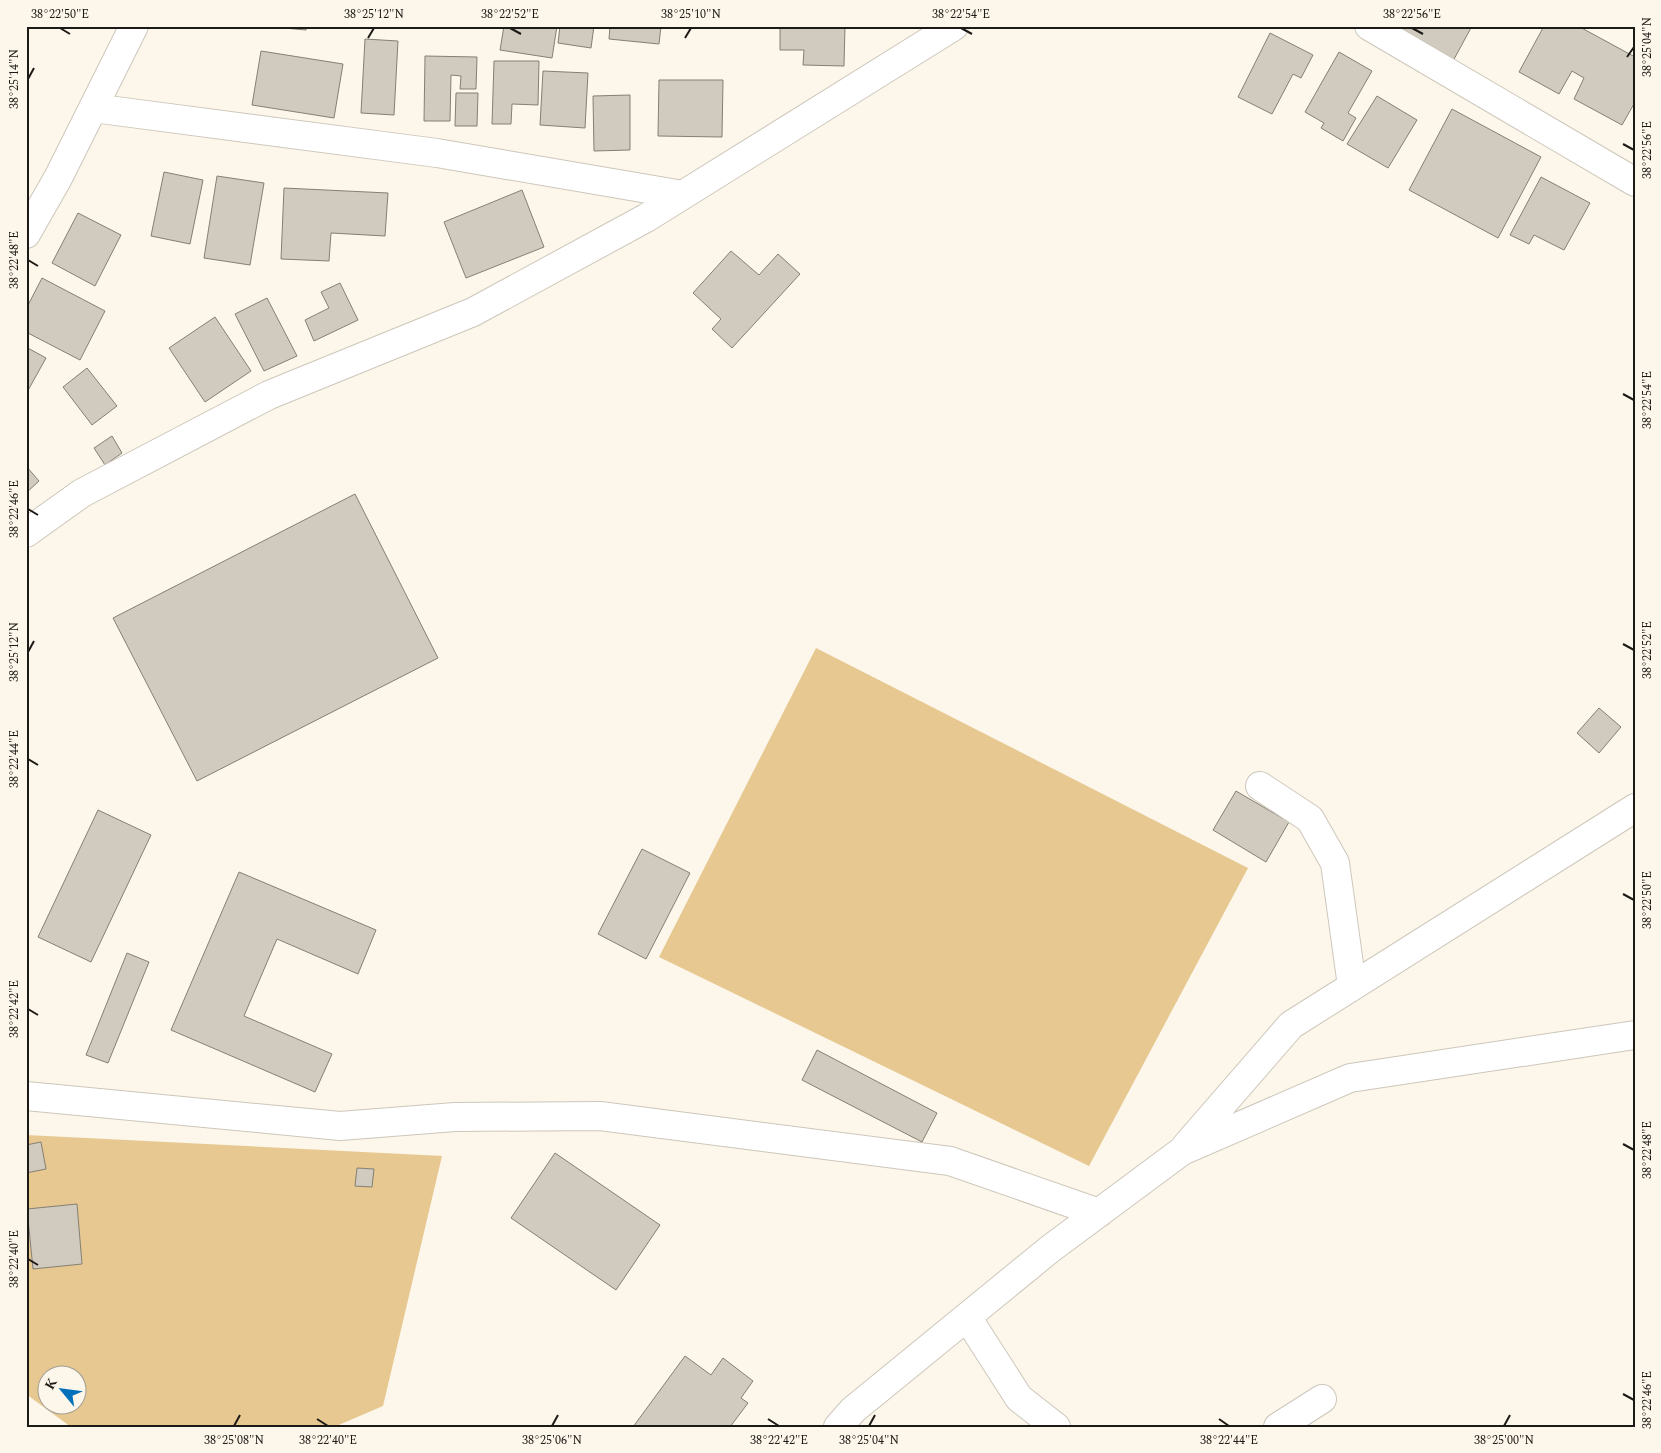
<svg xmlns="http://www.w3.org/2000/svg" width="1661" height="1453" viewBox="0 0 1661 1453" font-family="Spectral,serif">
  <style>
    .green { fill: #e6c890; fill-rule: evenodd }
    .building { fill: #d1cabe; stroke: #857f74 }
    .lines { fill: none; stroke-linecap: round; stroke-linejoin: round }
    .minor-casing { stroke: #cdc7bb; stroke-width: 30 }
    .minor { stroke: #fff; stroke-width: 28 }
    .ticks { fill: none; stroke: #1c1a16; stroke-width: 2 }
    .neatline { fill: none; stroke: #1c1a16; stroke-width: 2 }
    .ticks-label { font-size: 12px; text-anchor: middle; fill: #1c1a16 }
  </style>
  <rect width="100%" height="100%" fill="#fdf6ea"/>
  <path class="green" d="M816,648L1248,868L1089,1166L659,957Z
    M26,1135L442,1156L383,1406L334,1427H71L26,1394ZM48,1376H78V1406H48Z"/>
  <path class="building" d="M262,26H307L306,30Z
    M504,26H557L552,58L500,50Z
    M560,26H594L591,48L558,43Z
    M610,26H661L659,44L609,39Z
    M780,26H845L844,66L803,65L804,50H780Z
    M1406,26H1472L1453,61L1402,33Z
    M1544,26H1578L1635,57V102L1622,125L1574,99L1584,78L1572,71L1559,94L1519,72Z
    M1270,33L1313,55L1301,78L1293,74L1272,114L1238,97Z
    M365,39L398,41L394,115L361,113Z
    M261,51L343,64L334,118L252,105Z
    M1339,52L1372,71L1348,113L1356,118L1343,141L1321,128L1324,123L1305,112Z
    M425,56L477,57L476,89H460L461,76L451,75L450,121H424Z
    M494,61H539L538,105L512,104L511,124H492Z
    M543,71L588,73L585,128L540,125Z
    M659,80H723L722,137L658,136Z
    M456,93H478L477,126H455Z
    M630,95V150L594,151L593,96Z
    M1377,96L1417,120L1388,168L1347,144Z
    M1452,109L1541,157L1498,238L1409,190Z
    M164,172L203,180L190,244L151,236Z
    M217,176L264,183L250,265L204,258Z
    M1541,177L1590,203L1564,250L1534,235L1529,244L1510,235Z
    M284,188L388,193L385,236L331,233L329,261L281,259Z
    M522,190L544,247L466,278L444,222Z
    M78,213L121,235L95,286L52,263Z
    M731,251L759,275L778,254L800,274L732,348L712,329L721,319L693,293Z
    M42,278L105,311L80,360L26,332V309Z
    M340,283L358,320L314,341L305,320L329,308L321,292Z
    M267,298L297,356L264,371L235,314Z
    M215,317L251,371L205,402L169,348Z
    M26,347L46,358L26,394Z
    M87,368L117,406L92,425L63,387Z
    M112,436L122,453L105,465L94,448Z
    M26,466L39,481L26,493Z
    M355,494L438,658L197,781L113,618Z
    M1599,708L1621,727L1599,753L1577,733Z
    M1236,791L1289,822L1266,862L1213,830Z
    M98,810L151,835L91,962L38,937Z
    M642,849L690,873L646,959L598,934Z
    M239,872L376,930L358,974L277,939L244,1016L332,1054L315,1092L171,1030Z
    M127,953L149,962L108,1063L86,1055Z
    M817,1050L937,1113L922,1142L802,1080Z
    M41,1142L46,1169L26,1173V1145Z
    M555,1153L660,1225L616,1290L511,1218Z
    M357,1168L374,1169L372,1187L355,1186Z
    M77,1204L82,1264L33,1269L27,1209Z
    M685,1356L711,1375L723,1358L753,1381L741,1398L748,1403L730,1427H633Z"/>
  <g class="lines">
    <defs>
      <path id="minor" d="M1369,26L1635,182
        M93,108L437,153L683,195
        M26,234L58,178L134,26
        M26,533L82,493L269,395L473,312L646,218L954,26
        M1260,786L1310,819L1335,863L1352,986
        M26,1096L340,1126L455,1117L600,1116L950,1161L1099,1213
        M1186,1146L1291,1025L1635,808
        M967,1317L1019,1398L1056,1427
        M838,1427L853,1410L1050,1249L1182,1151L1350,1078L1635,1035
        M1278,1427L1322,1399"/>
    </defs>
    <use href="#minor" class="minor-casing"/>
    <use href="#minor" class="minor"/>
  </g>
  <path class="ticks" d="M60,28L70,34M510,28L521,34M961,28L972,34M1412,28L1423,34M368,38L374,28M685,38L691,28M1627,57L1634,47M28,79L34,68M1623,144L1634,150M28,260L38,266M1623,394L1634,400M28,509L38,515M1623,644L1634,650M28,652L34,641M28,759L38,765M1623,894L1634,900M28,1009L38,1015M1623,1144L1634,1150M28,1259L38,1265M1623,1394L1634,1400M317,1419L328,1426M768,1419L779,1426M1219,1419L1229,1426M234,1426L240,1415M552,1426L558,1415M869,1426L875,1415M1504,1426L1510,1415"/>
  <rect width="1661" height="1453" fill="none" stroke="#fdf6ea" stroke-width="55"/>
  <g transform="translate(62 1390) rotate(299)"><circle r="24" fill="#fdf6ea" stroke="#a39e95"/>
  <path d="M0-4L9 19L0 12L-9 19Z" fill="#0170bb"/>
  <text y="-8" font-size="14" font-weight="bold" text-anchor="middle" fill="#1c1a16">K</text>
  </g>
  <rect x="28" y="28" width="1606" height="1398" class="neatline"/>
  <g class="ticks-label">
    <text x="60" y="18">38°22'50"E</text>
    <text x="374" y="18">38°25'12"N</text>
    <text x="510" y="18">38°22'52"E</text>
    <text x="691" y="18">38°25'10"N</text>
    <text x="961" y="18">38°22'54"E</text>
    <text x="1412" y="18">38°22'56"E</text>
    <text transform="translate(1647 47) rotate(-90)" y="4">38°25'04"N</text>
    <text transform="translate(14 79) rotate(-90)" y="4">38°25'14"N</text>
    <text transform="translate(1647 150) rotate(-90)" y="4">38°22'56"E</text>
    <text transform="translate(14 260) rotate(-90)" y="4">38°22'48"E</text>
    <text transform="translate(1647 400) rotate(-90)" y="4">38°22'54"E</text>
    <text transform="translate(14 509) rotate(-90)" y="4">38°22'46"E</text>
    <text transform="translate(1647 650) rotate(-90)" y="4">38°22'52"E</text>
    <text transform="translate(14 652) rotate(-90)" y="4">38°25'12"N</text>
    <text transform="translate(14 759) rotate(-90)" y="4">38°22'44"E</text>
    <text transform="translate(1647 900) rotate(-90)" y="4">38°22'50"E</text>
    <text transform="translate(14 1009) rotate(-90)" y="4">38°22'42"E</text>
    <text transform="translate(1647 1150) rotate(-90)" y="4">38°22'48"E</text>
    <text transform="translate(14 1259) rotate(-90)" y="4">38°22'40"E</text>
    <text transform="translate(1647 1400) rotate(-90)" y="4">38°22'46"E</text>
    <text x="234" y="1444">38°25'08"N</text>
    <text x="328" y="1444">38°22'40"E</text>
    <text x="552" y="1444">38°25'06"N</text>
    <text x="779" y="1444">38°22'42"E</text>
    <text x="869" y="1444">38°25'04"N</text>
    <text x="1229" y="1444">38°22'44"E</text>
    <text x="1504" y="1444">38°25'00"N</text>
  </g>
</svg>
